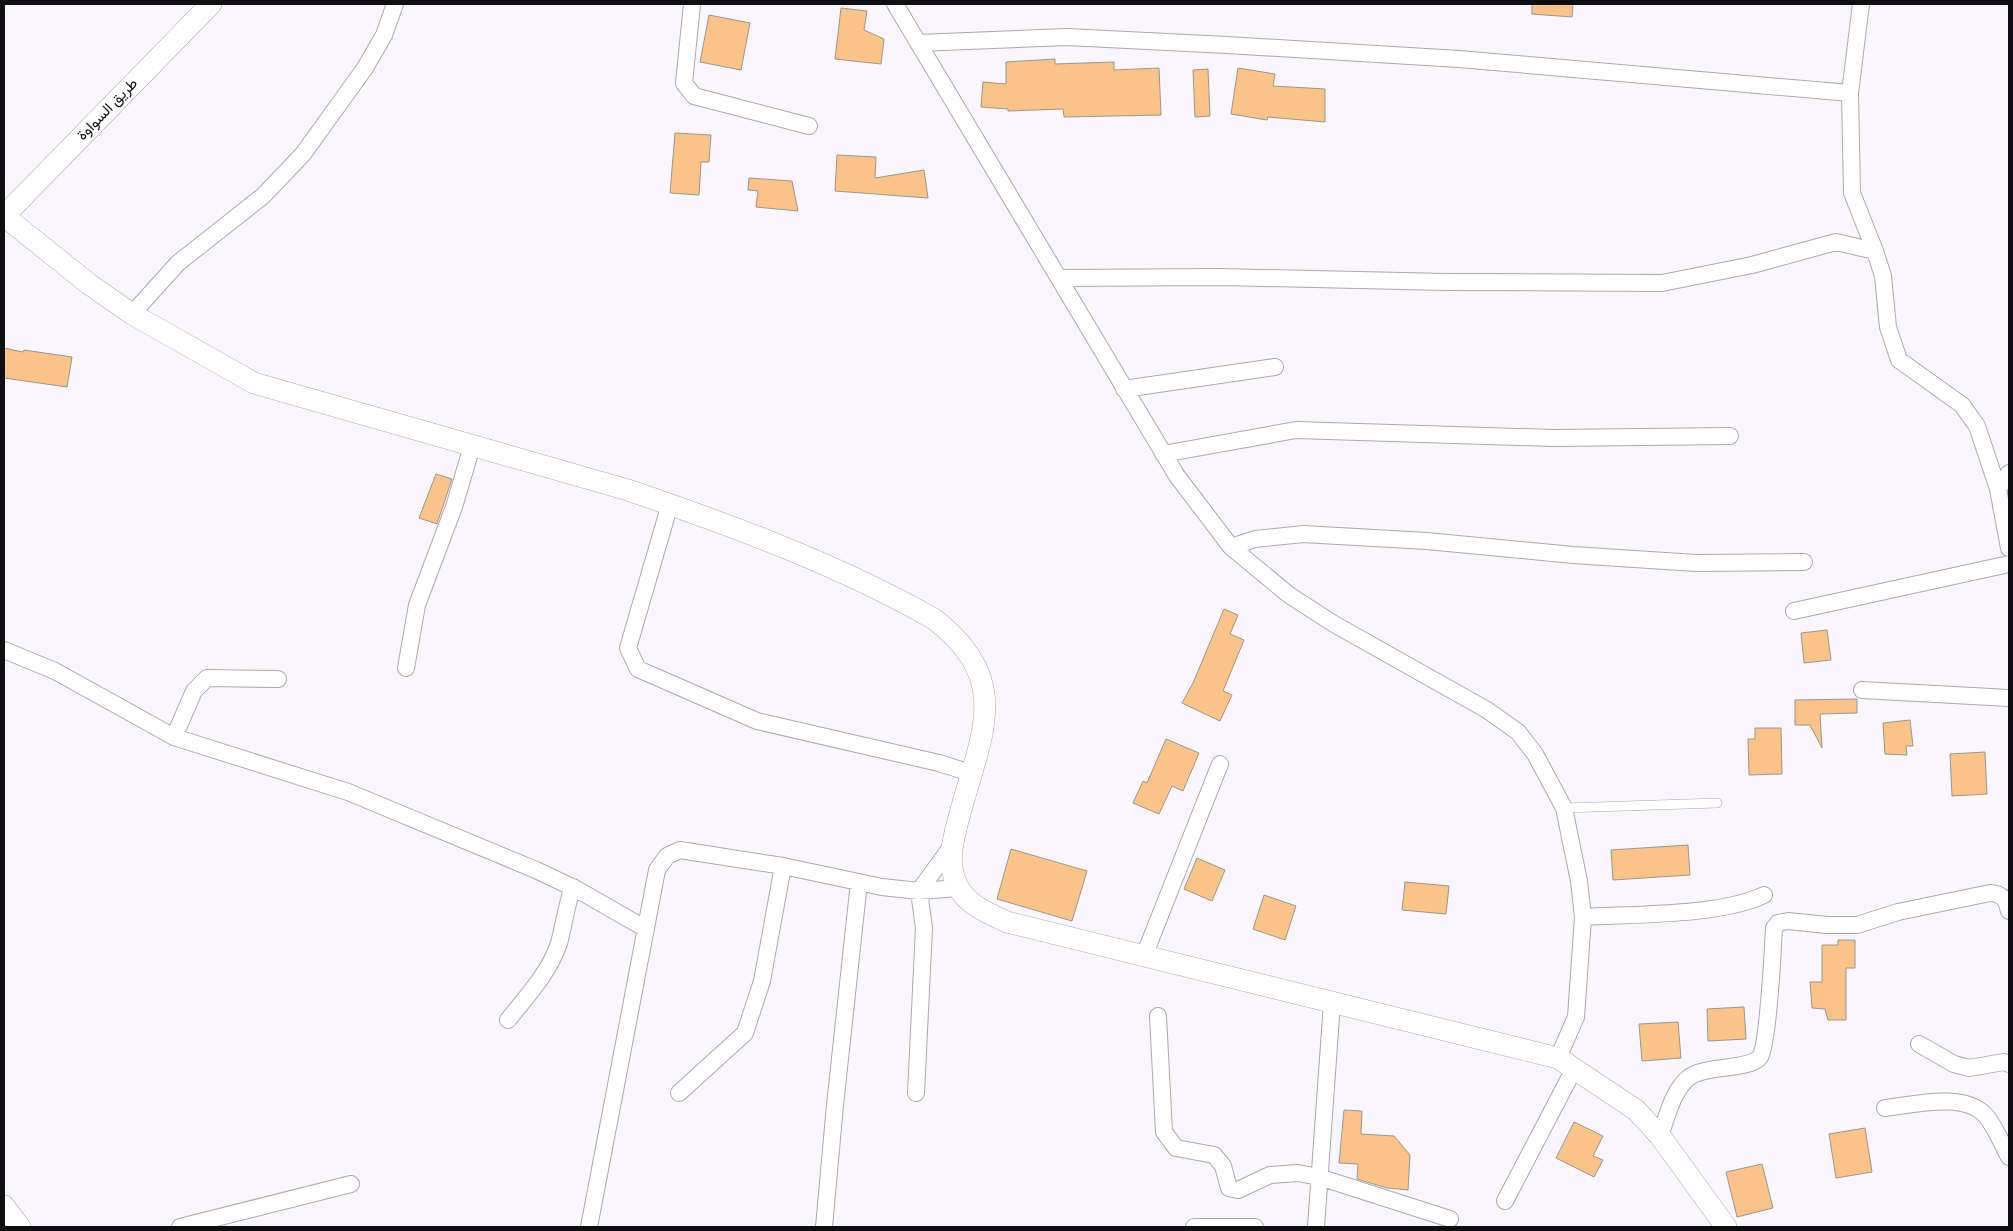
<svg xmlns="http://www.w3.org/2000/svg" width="2013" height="1231" viewBox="0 0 2013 1231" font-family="'Archivo Narrow',Vazirmatn,sans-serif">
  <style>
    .building { fill: #fbc387; stroke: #999591 }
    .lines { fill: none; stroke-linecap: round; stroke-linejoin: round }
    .service-casing { stroke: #aaa8ae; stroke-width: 10 }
    .minor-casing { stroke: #aaa8ae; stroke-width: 18 }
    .tertiary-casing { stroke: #aaa8ae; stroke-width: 22 }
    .service { stroke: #fff; stroke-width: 9 }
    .minor { stroke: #fff; stroke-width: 16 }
    .tertiary { stroke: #fff; stroke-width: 21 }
    .labels { text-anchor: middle; stroke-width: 4; stroke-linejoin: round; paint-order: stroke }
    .street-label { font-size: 15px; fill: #0f0f11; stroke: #fff }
  </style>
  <rect width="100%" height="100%" fill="#f9f7fd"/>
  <path class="building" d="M1532,4H1573L1572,17L1532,14Z
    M841,8L867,11L864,30L884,39L881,64L835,59Z
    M709,15L750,23L741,70L700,62Z
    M1055,59V64L1114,62V70L1159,68L1161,115L1064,117L1063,109L1008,111V109L981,107L983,82L1006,84V62Z
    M1238,68L1275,74L1273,86L1325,89V122L1268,117L1267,120L1231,114Z
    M1208,69L1210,116L1195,117L1193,70Z
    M675,133L711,135L709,162H701L699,195L670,193Z
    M837,155L876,157L875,178L924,170L928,198L835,191Z
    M749,178L792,181L798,211L756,207L758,191L748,190Z
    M4,348L23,352L24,350L72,357L67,387L4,378Z
    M436,474L452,479L437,524L419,518Z
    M1224,609L1238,615L1230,634L1244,640L1223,691L1232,695L1220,721L1182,703L1193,683Z
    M1827,630L1831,660L1804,663L1801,633Z
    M1857,699V713L1820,714L1822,748L1810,725H1795V700Z
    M1910,720L1913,746H1906L1907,755L1885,754L1883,723Z
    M1755,728H1781L1782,774L1749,775L1748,739H1755Z
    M1166,739L1199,753L1183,791L1172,786L1159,814L1133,803L1143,781L1147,783Z
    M1985,752L1987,794L1952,796L1950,754Z
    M1688,845L1690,875L1613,880L1611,850Z
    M1011,849L1087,871L1072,921L997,899Z
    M1197,858L1225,870L1212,901L1184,889Z
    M1405,882L1449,886L1446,914L1402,910Z
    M1264,895L1296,906L1285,940L1253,929Z
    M1838,940H1855V968H1846V1020H1828L1825,1009L1812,1008L1810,982H1822V945H1838Z
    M1744,1007L1746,1039L1708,1041L1707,1009Z
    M1678,1022L1681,1058L1642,1061L1639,1024Z
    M1344,1110L1362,1111L1361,1134L1394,1136L1410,1155L1408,1190L1387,1188L1357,1179L1358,1164L1339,1163Z
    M1574,1122L1603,1136L1593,1156L1603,1160L1594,1177L1556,1158Z
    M1865,1128L1872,1172L1836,1178L1829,1134Z
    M1762,1164L1773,1208L1737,1217L1726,1172Z"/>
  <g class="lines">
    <defs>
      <path id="service" d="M1564,808L1717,803"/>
      <path id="minor" d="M692,4L684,83L694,96L809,126
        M895,4L1177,476L1231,547L1289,595L1334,624L1487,710L1518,732L1535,754L1564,808L1579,881L1583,917L1576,1017L1558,1058
        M1861,4L1850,93L1852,193L1875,251
        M918,43L1067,37L1227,45L1459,59L1850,93
        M1059,278L1220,277L1446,282L1662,283L1752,265L1836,242L1875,251L1883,276L1888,327L1899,360L1962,405L1977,426L1998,489L2009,548
        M132,314L178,263L263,196L303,154L365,68L384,35L395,4
        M1124,389L1275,367
        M1163,454L1296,430L1553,438L1730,436
        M1998,489L2009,473
        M670,504L628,648L638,669L757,721L939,763L971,773
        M1231,547L1255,539L1303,534L1427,541L1573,555L1696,563L1804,562
        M1794,611L2009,564
        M4,650L55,671L174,737L348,792L536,870L578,890L646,929
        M406,668L417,605L454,507L472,446
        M1862,690L2009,698
        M174,737L194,691L207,678L278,679
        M1583,917C1634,914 1720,916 1764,895
        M1144,956L1220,764
        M1158,1016L1164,1132L1176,1148L1214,1155L1223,1166L1229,1188L1238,1190L1270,1175L1298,1173L1319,1177L1450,1219
        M508,1020C526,997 550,972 559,943C564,925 566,906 573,887
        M1919,1044L1954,1064L1969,1068L2004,1062L2009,1064
        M679,1093L745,1033L762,981L783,866
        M916,1093L924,928L919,891L951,847
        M1885,1108C1913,1105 1965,1091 1986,1116C1996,1128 2002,1144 2009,1157
        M1660,1136C1667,1117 1673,1088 1691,1076C1709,1065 1750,1070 1760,1057C1768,1045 1773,948 1774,928L1778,923L1788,921L1827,925H1857L1898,912L1990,893C2003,894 2006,899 2009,911
        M1505,1201L1574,1069
        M180,1227L351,1184
        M589,1227L657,870L667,856L680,850L783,866L882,887L919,891L959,888
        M824,1227L835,1105L859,882
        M1194,1227H1255
        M1316,1227L1332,1003"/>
      <path id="tertiary" d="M4,216L89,284L132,314L254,383L628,490C733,526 837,564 934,619C1016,682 979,738 958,821C952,843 947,865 958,887C967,905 990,914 1007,922L1558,1058L1636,1110L1660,1136L1726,1227
        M4,216L211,4
        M4,1206L20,1227"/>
    </defs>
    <use href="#service" class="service-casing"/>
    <use href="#minor" class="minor-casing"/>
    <use href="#tertiary" class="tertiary-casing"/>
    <use href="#service" class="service"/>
    <use href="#minor" class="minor"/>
    <use href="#tertiary" class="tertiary"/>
  </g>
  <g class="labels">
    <g class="street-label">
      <text transform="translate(107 109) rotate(-46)" y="5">طريق السواوة</text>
    </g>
  </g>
  <rect width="2013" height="1231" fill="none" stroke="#0f0f11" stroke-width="10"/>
</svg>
